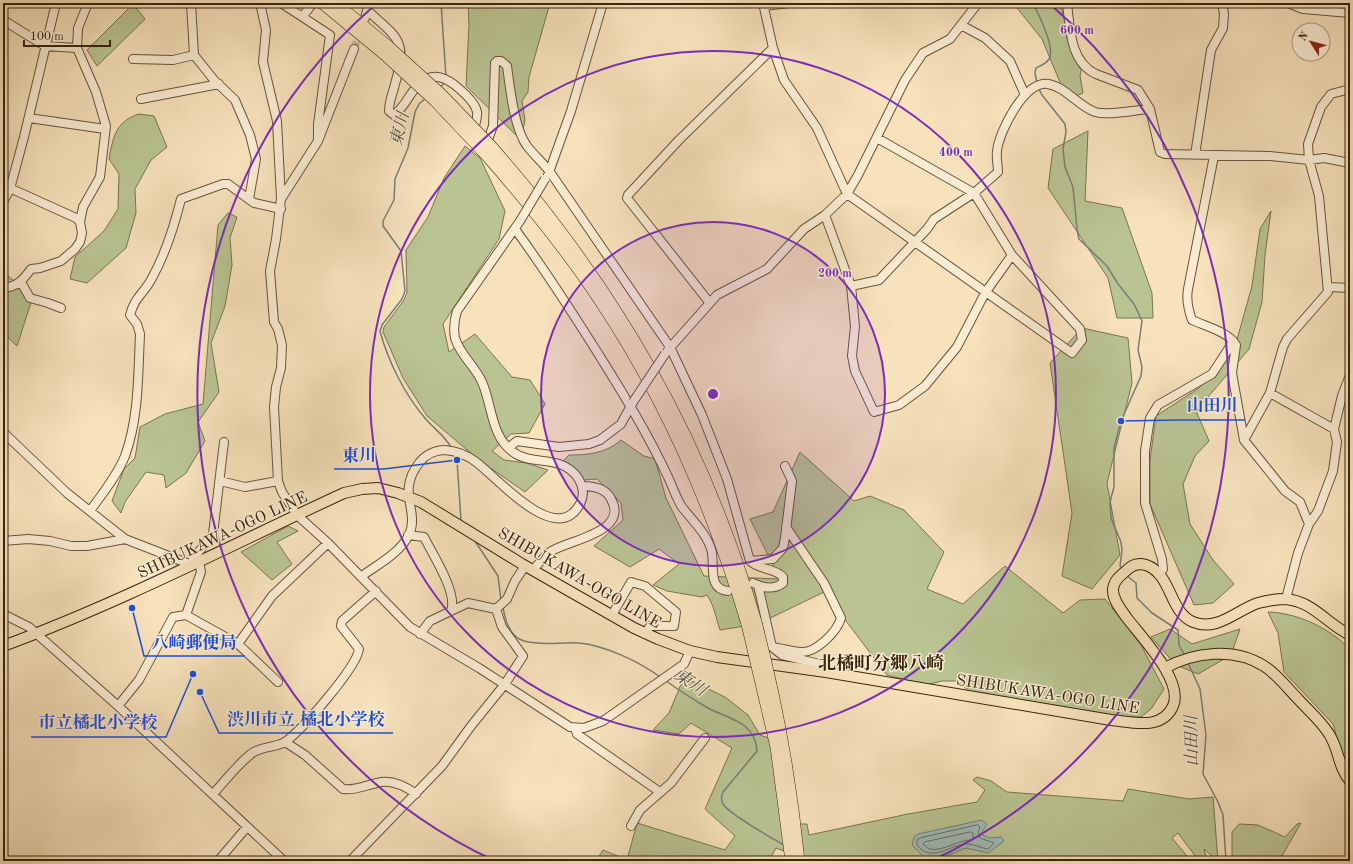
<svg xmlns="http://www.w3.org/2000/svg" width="1353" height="864" viewBox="0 0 1353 864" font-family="'Old Standard TT','Noto Serif JP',serif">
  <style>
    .green { fill: #bac493; stroke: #797450 }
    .water { fill: #9fbcb8; stroke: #767f74 }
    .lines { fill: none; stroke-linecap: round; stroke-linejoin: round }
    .shore { stroke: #6c7062; stroke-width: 1 }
    .stream { stroke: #767f74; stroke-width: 1.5 }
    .minor-tunnel { stroke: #d1bc99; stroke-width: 8; stroke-dasharray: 8 4; stroke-linecap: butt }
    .minor-casing { stroke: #685439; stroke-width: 10 }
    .major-casing { stroke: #38240d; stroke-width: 12 }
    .highway-casing { stroke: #38240d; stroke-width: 12 }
    .minor { stroke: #faecd3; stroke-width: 8 }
    .major { stroke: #f7e2bc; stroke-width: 10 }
    .highway { stroke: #f7e2bc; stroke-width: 11 }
    .minor-bridge-casing { stroke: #685439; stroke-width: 10; stroke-linecap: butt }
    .highway-bridge-casing { stroke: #38240d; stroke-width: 12; stroke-linecap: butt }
    .minor-bridge { stroke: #faecd3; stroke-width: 8 }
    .highway-bridge { stroke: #f7e2bc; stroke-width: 11 }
    .ring { fill: none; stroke: #7b2cbf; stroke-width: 2 }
    .labels { text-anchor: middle; stroke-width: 3; stroke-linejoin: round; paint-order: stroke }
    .street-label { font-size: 16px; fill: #38240d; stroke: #faecd3 }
    .water-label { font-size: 17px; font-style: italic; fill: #575240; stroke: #faecd3 }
    .quarter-label { font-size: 18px; font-weight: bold; fill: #38240d; stroke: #faecd3 }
    .centre { fill: #7b2cbf; stroke: #faecd3; stroke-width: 2 }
    .ring-label { font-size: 12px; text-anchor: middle; font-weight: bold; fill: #7b2cbf; stroke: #faecd3; stroke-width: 3; stroke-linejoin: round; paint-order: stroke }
    .leader { fill: none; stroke: #1d4ed8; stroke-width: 1.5 }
    .callout-dot { fill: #1d4ed8; stroke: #faecd3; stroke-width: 1.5 }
    .callout-label { font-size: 17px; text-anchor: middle; font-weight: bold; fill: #1d4ed8; stroke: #faecd3; stroke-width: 3; stroke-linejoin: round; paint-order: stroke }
  </style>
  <rect width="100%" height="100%" fill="#f7e2bc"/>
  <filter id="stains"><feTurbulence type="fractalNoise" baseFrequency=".005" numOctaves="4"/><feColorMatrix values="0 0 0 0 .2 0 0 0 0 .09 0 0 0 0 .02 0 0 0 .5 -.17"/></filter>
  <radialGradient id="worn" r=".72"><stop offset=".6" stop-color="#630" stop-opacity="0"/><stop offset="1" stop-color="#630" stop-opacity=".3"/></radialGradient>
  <path class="green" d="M468,3H550L529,77L528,92L522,101L525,120L521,140L466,86L469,25Z
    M1013,3H1060L1074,58L1081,70L1080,76L1083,93L1076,96L1062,87L1042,39Z
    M133,4L145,19L97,66L87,50Z
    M139,114L154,116L167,147L151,160L135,189L136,213L126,248L87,283L70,279L75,257L104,231L118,209L119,174L109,159C113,137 116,121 139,114Z
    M1088,131L1085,201L1122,208L1152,293L1153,318H1117L1108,278L1048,188L1053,149Z
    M465,146L480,158L505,211L499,239L443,324L449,352L475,334L512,377L530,380L545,404L529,433L511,434L492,451L504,460L526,463L548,470L525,492L479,460L427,416L403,378L383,332L384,327L404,300L407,292L406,250L428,217L444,178Z
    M1271,211L1265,255L1262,302L1249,349L1196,411L1209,441L1195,456L1183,484L1190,524L1213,560L1234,584L1213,603L1194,605L1150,504V460L1156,416L1199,388L1234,350L1252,286L1260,229Z
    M228,213L237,217L230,238L232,265L225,306L211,343L219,392L198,422L205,441L186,473L166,488L164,475L146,472L125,502L121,513L112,501L124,469L135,458L140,427L165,414L203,404L218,225Z
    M3,272L33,296L17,346L3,333Z
    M1082,328L1128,338L1132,383L1107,483L1120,555L1092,589L1062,576L1072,513L1050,363Z
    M621,440L644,456L655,459L666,498L704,576L780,579L750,519L773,512L800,452L854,501L870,496L904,510L944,552L927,589L963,604L1005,566L1063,613L1080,600L1105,599L1141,645L1164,689L1151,709L1141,717H1124L972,694L958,681H942L926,685L887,675L824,592L758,624L720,630C716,618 714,605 707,595L702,597L667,591L653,585L679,564L659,549L630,567L594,546L623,520L621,503L597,479L584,480L576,469L563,461L569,455C589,455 606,453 621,440Z
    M288,526L298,531L277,542L292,564L272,580L241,552Z
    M1268,612C1298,613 1329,628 1350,649V771L1345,765L1333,724L1284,672L1278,633Z
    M1170,629L1192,644L1240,629L1231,655L1198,674L1176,665L1151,637Z
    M684,677L725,697L748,715L760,735L771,739L785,824H807L809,835L908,814L977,802L985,790L973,780L977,777L991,781L1007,792L1123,801L1128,789L1189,799L1213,797L1218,861H1214L1212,856L1204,849L1207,861H1199L1178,833L1172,838L1191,861H802L794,855L776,848L769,861H596L603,850L627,860L637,823L725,850L735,836L705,809L732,748L691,723L679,734L653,730L669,713Z
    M1301,823L1279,861H1232V832L1239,824L1258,825L1285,837L1297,824Z"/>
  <path class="water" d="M982,820L987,824L982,832V835L990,838L1001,837L1004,841L988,853L966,848L941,858L932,859L925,858L912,845L914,837L918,834Z"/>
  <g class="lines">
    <path class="shore" d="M978,825L980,827L978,832L980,838L994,843L988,849C981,848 974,844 967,844C950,844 932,864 917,845V840L920,838Z
      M971,832L973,833V840C958,839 944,852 929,849L923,844L925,842Z"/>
    <path class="stream" d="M441,3L446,77
      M1033,3C1038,13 1056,49 1049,59C1046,64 1040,66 1036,68L1035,73L1037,83
      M440,87L446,82
      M1039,89L1042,95L1065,124L1066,132L1063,149L1065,167L1073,187L1077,229L1079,239L1107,266L1118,284L1134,304L1142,321L1138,350L1142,367L1141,376L1121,421L1114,448V487L1110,502L1111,518L1121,542L1122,550L1120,566L1123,569
      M426,98L419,104L415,112L408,148L395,179L394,200L383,221V226L401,251L405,291L402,299L382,325L380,331C388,361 404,393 424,417C433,428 444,435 451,447
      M454,454L457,460L461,521
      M475,541L498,576L501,600
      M1127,576L1136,583L1137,598L1152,613L1178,630L1179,645L1185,656
      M503,607C505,620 510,637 524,641C541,646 561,642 579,643C604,645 640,662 660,677
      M1188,663L1200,689L1206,735L1203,774L1218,802L1223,815L1226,861
      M665,680C678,690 693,699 706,707C727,719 755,720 757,751L723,792C721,796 721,800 723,804C731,816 771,837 785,846
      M803,858L807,861"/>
    <path class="minor-tunnel" d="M354,49L361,29"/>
    <defs>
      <path id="minor" d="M191,3L194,55L214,80L235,100L250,135L256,159L249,199
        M260,3L266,30L263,62L277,121L281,199L276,239L270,271L274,322L278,329L282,345L281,368L276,387L274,407L278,481L282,492L297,515L328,543L410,627L479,668L570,727L584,728L603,721L684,664L690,651
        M281,3L330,35L318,124V138
        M763,3L773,48L784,80L817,128L847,194L1072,353L1082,340L1080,329L1012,255L974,193L877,138
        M1067,3C1070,28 1070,62 1096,74L1138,90L1150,109L1160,152L1165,154L1269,156L1309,160L1324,158L1350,163
        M1288,3L1303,9L1350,13
        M764,6L789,3
        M368,11C398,38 408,41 395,84C393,93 389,101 389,111L394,115C405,107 409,94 419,84C436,68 453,82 466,95C480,109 479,114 473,132
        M303,16L313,3
        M365,18L369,3
        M3,20L45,46L77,48
        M961,25L985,38L1010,61L1025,95
        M133,59L173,60L194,55
        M141,99L219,84
        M29,118L105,129
        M481,142L489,137L493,126L495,63L497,61H501L507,66C510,88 514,128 527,146C534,155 543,163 550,172L670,347L702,415L727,479L750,561C759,570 775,568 783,577V583C774,590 763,588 753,583
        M1195,155L1211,50L1223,28L1224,14L1222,3
        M1214,156L1188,289C1186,300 1188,309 1192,320C1205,326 1229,332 1236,345L1232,373L1244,440L1285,491L1300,502L1309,524
        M548,175L571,111L603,3
        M3,185L76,218L80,222
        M281,199L318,141L354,49
        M3,202L10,189L24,137L56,3
        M825,215L851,286L855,326L852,356L855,371L874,412L899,405L925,386L957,347L985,293L1012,255
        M515,229C545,270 572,312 599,355C624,395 648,434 668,477C673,487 676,498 682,507C692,520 706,533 711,549C716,563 706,589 728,591
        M21,282L30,298L48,303L61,308
        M851,286L879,280L927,229L934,219L974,193L998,172C998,165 996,158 997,151C999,132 1024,81 1048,84C1066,87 1078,106 1095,112C1109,116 1135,110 1150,109
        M1328,287L1350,288
        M3,288C17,287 23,280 31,269L40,268L61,261L75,249L80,242L82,233L80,222L83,207L100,177L106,126L96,92L77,48L78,28L88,3
        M709,302L627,198L628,195L679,140L773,48
        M668,350L717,295L767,269L804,229L825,215L847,194L858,175L905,80L923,53L950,39L978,3
        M1270,393L1334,429
        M3,432L67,493L125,539
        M1244,440L1270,393L1283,347L1287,339L1328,292L1319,196L1309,160L1308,144L1321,107L1331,94L1350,89
        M508,448L517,441L559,447L589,444L600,440L621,424L633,402
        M220,481L245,487L278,481
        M90,511C102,494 117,476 125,456C139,418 138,374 140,334L137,324L130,315C135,296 144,294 152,278C166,253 174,227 181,199L223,184H228L254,203L281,209
        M408,535L424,537C433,555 458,593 451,611L430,621L420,634
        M3,541L28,539L50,541L71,546H87L125,539L192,565L193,559L213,534L224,442
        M750,561L773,559L783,548L785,538L792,481L785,466
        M533,570C538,564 544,557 550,552C567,540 630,533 611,499C606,488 593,486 582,486
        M1159,575L1163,569L1162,559L1145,503V451L1150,418L1158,405L1212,374L1231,345L1232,340
        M362,576C377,565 400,553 409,535C420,510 396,493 419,463C425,455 435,450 445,450C457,451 467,455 476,462C498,478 556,548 580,504C589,487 575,469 559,464C544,459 526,462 513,452C491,437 492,404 482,382C475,366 460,355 455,338C453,328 454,321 457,311L520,221
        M758,585L772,647L782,655L824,665L826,672
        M1286,599L1298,553L1309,524L1318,511L1333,471L1337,442L1334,429L1342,396L1350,375
        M451,611L468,603L496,609
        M3,614L29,627L118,706L284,861
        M186,615L238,644L278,682
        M612,615L631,582L645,586L676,612L674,626H650L645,634
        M238,644L272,596L328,543
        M772,647C782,648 792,652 801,652C816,653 837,632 841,618L824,583L786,527
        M118,706L139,680L173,617L186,615L201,572L199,561
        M575,728L577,734L657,790L659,793
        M285,742L305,755L343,789C355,791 366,785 377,783C391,779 405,786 416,794
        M213,794C225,781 237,765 251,754C260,746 275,748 285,742C302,730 357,667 359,649L341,626L342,621L376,591
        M631,826L640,810L671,783L705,738
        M218,861L247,827
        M350,861L442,766L471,726L505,684L523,656L502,627L496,609L507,599L515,581L525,566"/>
      <path id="major" d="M3,646C120,603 231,545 344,493L362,489L378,488L398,493L421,502L522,564L634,628L658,639L690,651L717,657L826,672L1111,720C1132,722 1162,731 1173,706C1184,681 1142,638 1127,618C1121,610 1112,599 1113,589C1114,580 1121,575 1127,570C1132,565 1139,563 1146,565C1172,574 1169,612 1193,622C1217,632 1237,610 1258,603C1266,601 1276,599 1285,599C1313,601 1327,624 1350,635
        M1165,668C1194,652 1234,647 1264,666C1277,674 1288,689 1299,700C1309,711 1321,721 1329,734C1339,749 1338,767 1350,781"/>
      <path id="highway" d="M322,3L384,54
        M336,3L389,47
        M492,147C617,290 703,439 756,622
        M487,156C527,202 566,249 600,301C666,400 713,510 747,624"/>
    </defs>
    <use href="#minor" class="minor-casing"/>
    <use href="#major" class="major-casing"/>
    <use href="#highway" class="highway-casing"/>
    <use href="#minor" class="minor"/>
    <use href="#major" class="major"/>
    <use href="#highway" class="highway"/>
    <defs>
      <path id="minor-bridge" d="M520,221L545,179
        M633,402L665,354"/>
      <path id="highway-bridge" d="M389,47L441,94L492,147
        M384,54L434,100L487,156
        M756,622C777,702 791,779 799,861
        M747,624L776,747L791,861"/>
    </defs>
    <use href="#minor-bridge" class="minor-bridge-casing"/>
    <use href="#highway-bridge" class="highway-bridge-casing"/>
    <use href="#minor-bridge" class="minor-bridge"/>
    <use href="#highway-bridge" class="highway-bridge"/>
  </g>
  <circle cx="713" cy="394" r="172" fill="#7b2cbf" fill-opacity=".12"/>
  <g class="ring">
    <circle cx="713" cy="394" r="172"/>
    <circle cx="713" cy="394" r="343"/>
    <path d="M495 861A515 515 0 0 1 375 5M1051 5A515 515 0 0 1 931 861"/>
  </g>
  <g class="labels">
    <g class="street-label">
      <text transform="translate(222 534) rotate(-25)" y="6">SHIBUKAWA-OGO LINE</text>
      <text transform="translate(580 577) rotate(30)" y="6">SHIBUKAWA-OGO LINE</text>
      <text transform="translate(1048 693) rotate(9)" y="6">SHIBUKAWA-OGO LINE</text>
    </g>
    <g class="water-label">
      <text transform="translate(399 129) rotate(-76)" y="6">東川</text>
      <text transform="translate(691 682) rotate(34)" y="6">東川</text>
      <text transform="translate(1191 741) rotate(-91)" y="6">山田川</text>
    </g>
    <g class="quarter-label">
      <text x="881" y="669">北橘町分郷八崎</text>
    </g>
  </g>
  <circle cx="713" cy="394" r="6" class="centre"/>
  <g class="ring-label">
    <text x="1077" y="34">600 m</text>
    <text x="956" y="156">400 m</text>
    <text x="835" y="277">200 m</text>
  </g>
  <path class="leader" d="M1121 421L1178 420H1245M457 460L384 469H334M132 608L144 656H245M200 692L219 733H393M193 674L166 737H31"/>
  <g class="callout-dot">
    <circle cx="1121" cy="421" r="4"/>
    <circle cx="457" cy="460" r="4"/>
    <circle cx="132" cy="608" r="4"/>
    <circle cx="200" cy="692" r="4"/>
    <circle cx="193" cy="674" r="4"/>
  </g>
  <g class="callout-label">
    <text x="1212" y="411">山田川</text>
    <text x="359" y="461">東川</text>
    <text x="194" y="648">八崎郵便局</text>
    <text x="306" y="725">渋川市立 橘北小学校</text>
    <text x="98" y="728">市立橘北小学校</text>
  </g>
  <rect width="1353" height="864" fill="none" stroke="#f7e2bc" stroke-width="16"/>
  <rect x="4" y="4" width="1345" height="856" fill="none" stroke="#38240d" stroke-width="2"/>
  <rect x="8" y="8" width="1337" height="848" fill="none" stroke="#38240d"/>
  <g transform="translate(1311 42) rotate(306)"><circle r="19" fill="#faecd3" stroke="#ac9c84"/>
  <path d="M0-3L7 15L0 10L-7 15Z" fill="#8f2418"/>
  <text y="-6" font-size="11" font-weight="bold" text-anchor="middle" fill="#38240d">N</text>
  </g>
  <path d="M24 40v6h86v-6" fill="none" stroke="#38240d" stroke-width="2"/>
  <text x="30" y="40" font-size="12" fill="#38240d" stroke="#faecd3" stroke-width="3" paint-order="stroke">100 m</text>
  <rect width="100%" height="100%" filter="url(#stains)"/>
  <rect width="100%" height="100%" fill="url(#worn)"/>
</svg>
